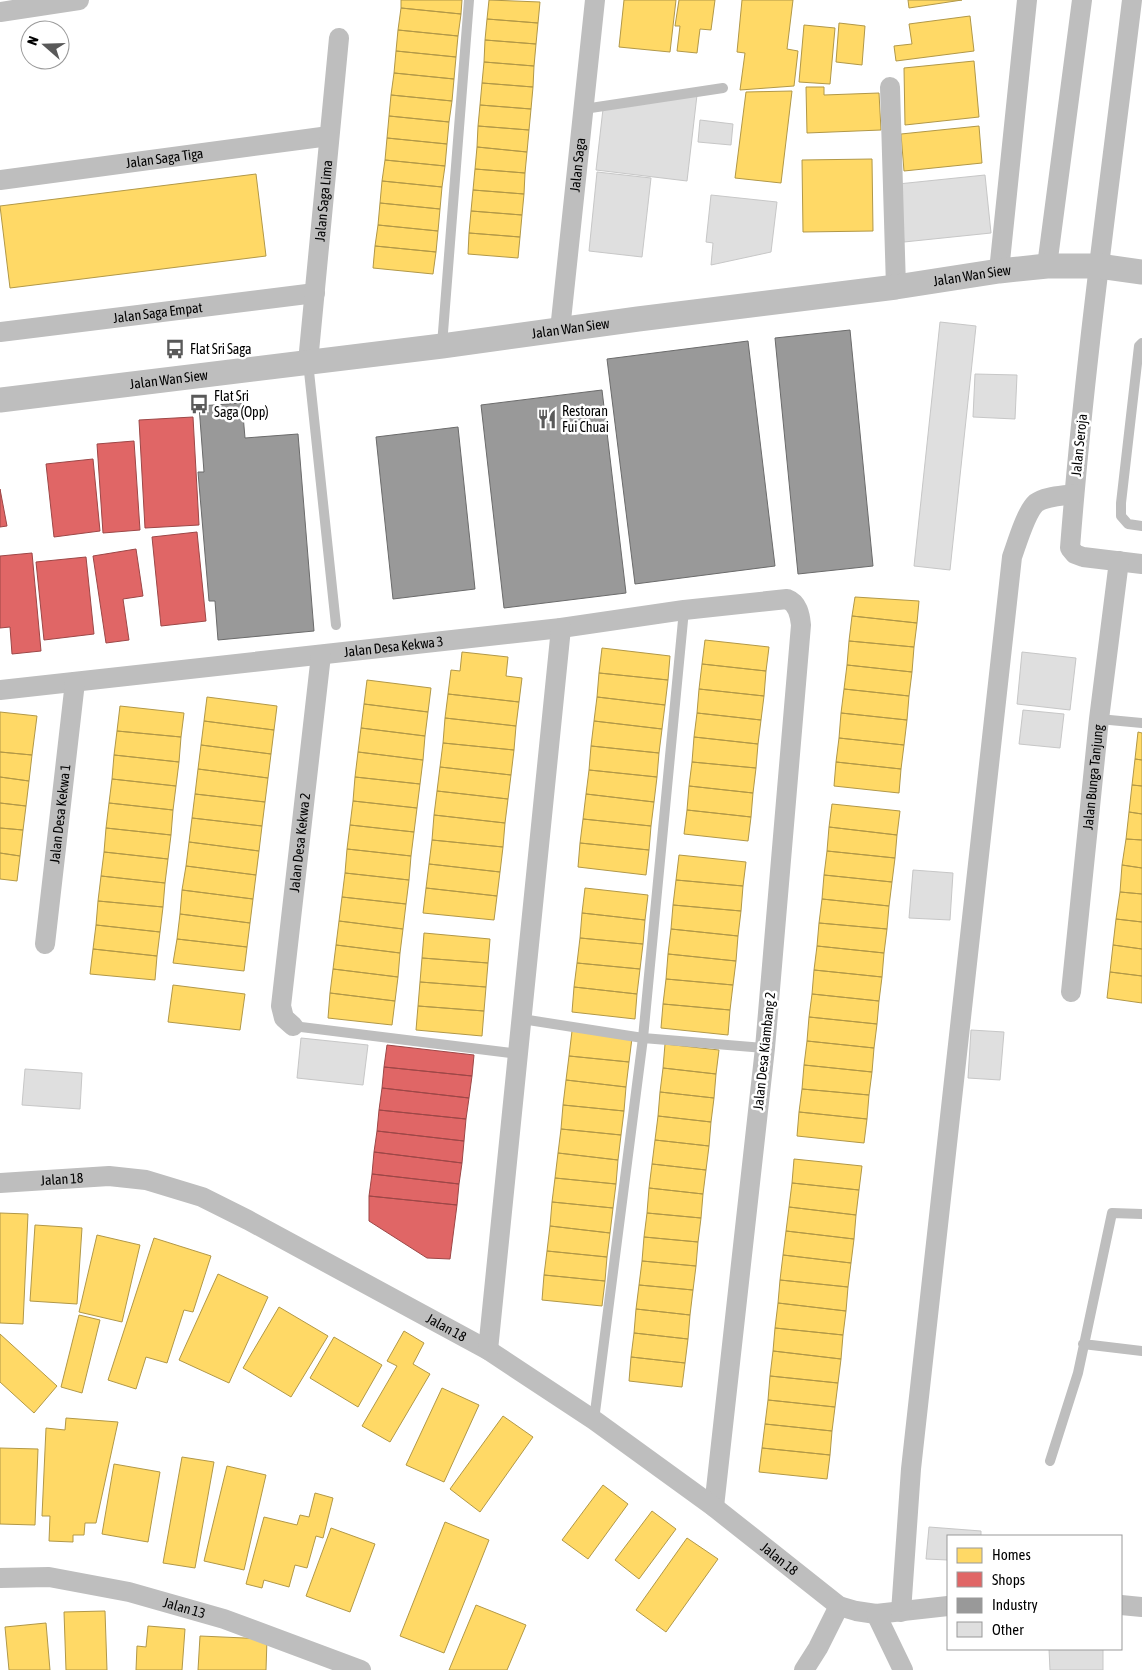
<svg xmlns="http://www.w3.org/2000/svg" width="1142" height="1670" viewBox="0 0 1142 1670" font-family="'Asap Condensed',sans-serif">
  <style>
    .homes { fill: #ffd966; stroke: #b29847 }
    .shops { fill: #e06666; stroke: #9d4747 }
    .industry { fill: #999; stroke: #6b6b6b }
    .building { fill: #dfdfdf; stroke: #c7c7c7 }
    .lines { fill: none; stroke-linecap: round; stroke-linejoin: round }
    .service { stroke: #bebebe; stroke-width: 10 }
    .minor { stroke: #bebebe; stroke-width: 20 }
    .tertiary { stroke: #bebebe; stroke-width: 25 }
    .labels { text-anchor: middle; stroke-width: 5; stroke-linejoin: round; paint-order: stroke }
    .street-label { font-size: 14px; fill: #000; stroke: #fff }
    .poi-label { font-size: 14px; fill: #000; stroke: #fff; text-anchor: start }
  </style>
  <rect width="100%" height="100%" fill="#fff"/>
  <path class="homes" d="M401,0H462L461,14L401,8Z
    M489,0L540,2L538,23L487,19Z
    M624,0H676L670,52L619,47Z
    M679,0H715L711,30L700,29L697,53L677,51L680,26H675Z
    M742,0H793L787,49L798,51L794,86L740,90L745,53L737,52Z
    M908,0H962L909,8Z
    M401,8L461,14L458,36L398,30Z
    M970,16L974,51L896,61L894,46L912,44L909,24Z
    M487,19L538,23L536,44L485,40Z
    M839,23L865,26L862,65L836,62Z
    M804,25L835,28L830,84L799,82Z
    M398,30L458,36L456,57L396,51Z
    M485,40L536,44L534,66L484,62Z
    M396,51L456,57L454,79L394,73Z
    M974,61L979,117L905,125L904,68Z
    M484,62L534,66L533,87L482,83Z
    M394,73L454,79L452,101L391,95Z
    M482,83L533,87L531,109L480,105Z
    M806,87H824V95L879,93L881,130L807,133Z
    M792,91L781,183L735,178L746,92Z
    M391,95L452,101L449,122L389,116Z
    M480,105L531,109L529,130L478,126Z
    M389,116L449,122L447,144L387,138Z
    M478,126L529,130L527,152L477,147Z
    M979,126L982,163L904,171L901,134Z
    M387,138L447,144L445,166L385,160Z
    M477,147L527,152L525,173L475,169Z
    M872,159L873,231L803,232L802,160Z
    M385,160L445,166L442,187L382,181Z
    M475,169L525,173L524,194L473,190Z
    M256,174L266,256L10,288L0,206Z
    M382,181L442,187L440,209L380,203Z
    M473,190L524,194L522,215L471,211Z
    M380,203L440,209L438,231L378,225Z
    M471,211L522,215L520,237L469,233Z
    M378,225L438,231L436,252L375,246Z
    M469,233L520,237L518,258L468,254Z
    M375,246L436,252L433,274L373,268Z
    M855,597L919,601L917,623L852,616Z
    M852,616L917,623L914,647L849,641Z
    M705,640L769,647L766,671L702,664Z
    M849,641L914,647L912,672L847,665Z
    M602,648L670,656L668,680L599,673Z
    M462,652L508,657L506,676L522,678L519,702L448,694L451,670L460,671Z
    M702,664L766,671L764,696L699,689Z
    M847,665L912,672L909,696L844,689Z
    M599,673L668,680L665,705L597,697Z
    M367,680L431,688L428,712L364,704Z
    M699,689L764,696L761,720L697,713Z
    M844,689L909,696L907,720L841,713Z
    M448,694L519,702L516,726L445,718Z
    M207,697L277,706L274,730L204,721Z
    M597,697L665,705L662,729L594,721Z
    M364,704L428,712L425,736L361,728Z
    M120,706L184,713L181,737L117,731Z
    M0,712L37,716L32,755L0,752Z
    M697,713L761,720L758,744L694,737Z
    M841,713L907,720L904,745L839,738Z
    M445,718L516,726L514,750L443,743Z
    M204,721L274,730L271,754L201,745Z
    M594,721L662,729L659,753L591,746Z
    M361,728L425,736L423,760L358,752Z
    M117,731L181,737L179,762L114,755Z
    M1138,732L1142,733V760L1135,759Z
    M694,737L758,744L756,768L692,762Z
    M839,738L904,745L901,769L836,762Z
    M443,743L514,750L511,775L440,767Z
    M201,745L271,754L268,778L198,769Z
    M591,746L659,753L657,777L589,770Z
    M0,752L32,755L29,781L0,777Z
    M358,752L423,760L420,784L355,777Z
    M114,755L179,762L176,786L112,779Z
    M1135,759L1142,760V786L1132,785Z
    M692,762L756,768L753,793L689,786Z
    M836,762L901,769L899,793L834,786Z
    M440,767L511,775L508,799L437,791Z
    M198,769L268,778L265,802L195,794Z
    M589,770L657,777L654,802L586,794Z
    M0,777L29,781L26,806L0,803Z
    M355,777L420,784L417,808L353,801Z
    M112,779L176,786L173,810L109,803Z
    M1132,785L1142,786V814L1129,812Z
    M689,786L753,793L751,817L687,810Z
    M437,791L508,799L505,823L434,815Z
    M195,794L265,802L262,826L192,818Z
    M586,794L654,802L651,826L583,819Z
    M353,801L417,808L414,832L350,825Z
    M0,803L26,806L23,830L0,828Z
    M109,803L173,810L171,835L106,828Z
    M832,804L900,811L897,835L829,827Z
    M687,810L751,817L748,841L684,834Z
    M1129,812L1142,814V840L1126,839Z
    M434,815L505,823L503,847L432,840Z
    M192,818L262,826L259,851L189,842Z
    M583,819L651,826L649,850L580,843Z
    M350,825L414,832L411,856L347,849Z
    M829,827L897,835L895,858L827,851Z
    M0,828L23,830L20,856L0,853Z
    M106,828L171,835L168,859L104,852Z
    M1126,839L1142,840V868L1122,865Z
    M432,840L503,847L500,872L429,864Z
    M189,842L259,851L256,875L186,866Z
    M580,843L649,850L646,875L578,867Z
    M347,849L411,856L409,880L345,873Z
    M827,851L895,858L892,882L824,875Z
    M104,852L168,859L165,883L101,876Z
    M0,853L20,856L17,881L0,879Z
    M679,855L746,862L743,886L676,880Z
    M429,864L500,872L497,896L426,888Z
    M1122,865L1142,868V894L1120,892Z
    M186,866L256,875L253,899L182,890Z
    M345,873L409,880L406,904L342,897Z
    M824,875L892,882L889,906L822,899Z
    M101,876L165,883L163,907L98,901Z
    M676,880L743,886L741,911L673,905Z
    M426,888L497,896L494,920L423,913Z
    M585,888L648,895L645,920L582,913Z
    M182,890L253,899L250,923L180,914Z
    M1120,892L1142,894V922L1116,919Z
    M342,897L406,904L403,929L339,921Z
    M822,899L889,906L887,929L819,923Z
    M98,901L163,907L160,932L96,925Z
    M673,905L741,911L738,936L671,929Z
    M582,913L645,920L643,944L580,938Z
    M180,914L250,923L247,947L177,939Z
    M1116,919L1142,922V949L1113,945Z
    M339,921L403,929L400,953L336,945Z
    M819,923L887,929L884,953L817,946Z
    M96,925L160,932L157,956L93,949Z
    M671,929L738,936L736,961L668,954Z
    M424,933L490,939L488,963L422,958Z
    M580,938L643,944L640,969L577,963Z
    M177,939L247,947L244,971L173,963Z
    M336,945L400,953L398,977L333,969Z
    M1113,945L1142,949V976L1110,972Z
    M817,946L884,953L882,977L814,970Z
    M93,949L157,956L155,980L90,974Z
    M668,954L736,961L733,985L666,979Z
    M422,958L488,963L486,987L420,982Z
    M577,963L640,969L637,994L574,987Z
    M333,969L398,977L395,1001L330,993Z
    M814,970L882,977L879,1001L812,994Z
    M1110,972L1142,976V1003L1107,998Z
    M666,979L733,985L730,1010L663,1004Z
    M420,982L486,987L484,1011L418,1006Z
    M173,985L245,994L240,1030L168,1022Z
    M574,987L637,994L635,1019L572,1012Z
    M330,993L395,1001L392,1025L328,1018Z
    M812,994L879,1001L877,1024L809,1017Z
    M663,1004L730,1010L728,1035L661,1028Z
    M418,1006L484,1011L482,1036L416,1030Z
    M809,1017L877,1024L874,1048L807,1041Z
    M572,1031L632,1038L629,1062L569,1056Z
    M807,1041L874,1048L872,1072L804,1065Z
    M665,1044L719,1050L716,1074L663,1068Z
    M569,1056L629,1062L626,1087L566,1080Z
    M804,1065L872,1072L869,1095L802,1089Z
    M663,1068L716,1074L714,1098L660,1092Z
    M566,1080L626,1087L624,1111L563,1105Z
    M802,1089L869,1095L867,1119L799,1112Z
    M660,1092L714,1098L711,1122L658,1116Z
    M563,1105L624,1111L621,1135L561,1129Z
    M799,1112L867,1119L864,1143L797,1136Z
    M658,1116L711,1122L709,1146L655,1140Z
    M561,1129L621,1135L618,1160L558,1153Z
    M655,1140L709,1146L706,1170L652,1164Z
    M558,1153L618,1160L616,1184L555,1178Z
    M794,1159L862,1166L859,1190L792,1183Z
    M652,1164L706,1170L703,1194L649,1188Z
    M555,1178L616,1184L613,1208L552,1202Z
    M792,1183L859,1190L856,1215L789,1207Z
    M649,1188L703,1194L701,1218L647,1213Z
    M552,1202L613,1208L610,1233L550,1226Z
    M789,1207L856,1215L854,1239L786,1231Z
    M0,1213L28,1214L23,1324L0,1323Z
    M647,1213L701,1218L698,1242L644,1237Z
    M35,1225L82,1228L77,1304L30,1301Z
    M550,1226L610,1233L607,1257L547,1251Z
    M786,1231L854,1239L851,1263L783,1255Z
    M97,1235L140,1245L122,1322L79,1312Z
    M644,1237L698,1242L696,1266L642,1261Z
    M154,1238L211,1256L193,1312L184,1310L167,1363L146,1357L136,1389L108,1380Z
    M547,1251L607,1257L605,1281L544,1275Z
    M783,1255L851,1263L848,1287L780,1280Z
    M642,1261L696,1266L693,1290L639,1285Z
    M218,1274L268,1297L229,1383L179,1360Z
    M544,1275L605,1281L602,1306L542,1300Z
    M780,1280L848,1287L846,1311L778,1303Z
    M639,1285L693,1290L690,1315L636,1309Z
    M778,1303L846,1311L843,1335L775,1328Z
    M279,1307L328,1336L291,1397L243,1368Z
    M636,1309L690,1315L688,1339L634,1333Z
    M79,1315L100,1320L82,1393L61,1387Z
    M775,1328L843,1335L841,1359L773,1351Z
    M404,1331L424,1343L413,1364L430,1374L390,1442L362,1426L397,1366L387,1361Z
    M634,1333L688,1339L685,1363L631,1357Z
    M0,1334L57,1386L34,1413L0,1382Z
    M334,1337L382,1365L358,1407L310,1378Z
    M773,1351L841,1359L838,1383L770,1376Z
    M631,1357L685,1363L682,1387L629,1381Z
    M770,1376L838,1383L835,1407L768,1400Z
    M442,1388L479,1405L444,1482L406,1465Z
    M768,1400L835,1407L832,1431L765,1424Z
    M503,1416L533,1437L480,1512L450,1489Z
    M66,1418L118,1422L96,1523H85L84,1535H73V1542L49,1541L50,1516H42L46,1428L65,1430Z
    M765,1424L832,1431L830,1455L762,1448Z
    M0,1448L38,1449L35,1525L0,1524Z
    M762,1448L830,1455L827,1479L759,1472Z
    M182,1457L214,1462L195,1568L163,1563Z
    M114,1464L160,1472L148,1542L102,1534Z
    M227,1466L266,1475L244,1570L204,1561Z
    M603,1485L628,1504L588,1559L562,1540Z
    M315,1493L333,1498L323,1538L316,1536L307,1568L295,1565L289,1587L264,1580L262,1588L246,1584L264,1517L297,1525L300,1515L309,1517Z
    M652,1511L676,1529L639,1579L615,1560Z
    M445,1522L489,1540L444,1653L400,1636Z
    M331,1528L375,1544L350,1612L306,1596Z
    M687,1538L718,1559L666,1632L636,1610Z
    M476,1605L526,1625L507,1670H449Z
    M105,1611L107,1670H66L64,1612Z
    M46,1623L50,1670H9L5,1627Z
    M148,1626L185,1629L182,1670H136L137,1646L146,1647Z
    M200,1636L267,1639L266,1670H198Z"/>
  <path class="shops" d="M193,417L199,525L145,528L139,420Z
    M134,441L140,530L103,533L97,444Z
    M93,459L100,531L54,537L46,464Z
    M0,489L7,526L0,527Z
    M197,532L206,621L161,626L152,537Z
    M136,549L143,596L123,599L129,640L106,643L93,556Z
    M32,553L41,651L12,654L10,627L0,628V556Z
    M86,557L94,634L44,640L36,562Z
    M387,1045L474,1055L472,1076L384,1067Z
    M384,1067L472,1076L469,1098L382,1088Z
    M382,1088L469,1098L466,1119L379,1110Z
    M379,1110L466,1119L464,1141L377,1131Z
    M377,1131L464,1141L462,1163L374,1152Z
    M374,1152L462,1163L459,1184L372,1174Z
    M372,1174L459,1184L457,1205L369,1196Z
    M369,1196L457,1205L450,1259L427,1258L369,1221Z"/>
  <path class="industry" d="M850,330L873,566L798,574L775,338Z
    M748,341L775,566L635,584L607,359Z
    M602,390L626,593L504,608L481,405Z
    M242,403L245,438L298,434L314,631L218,640L215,601H209L198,472H204L199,406Z
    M458,427L475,589L393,599L376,437Z"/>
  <path class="building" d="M697,95L687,181L596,170L603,109Z
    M700,120L733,124L731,145L698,142Z
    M597,172L651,178L642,257L589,251Z
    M985,175L991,233L904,242L898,184Z
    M711,195L777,202L771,252L711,265L713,243L706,242Z
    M940,322L976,326L950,570L914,566Z
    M975,374L1017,375L1015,419L973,417Z
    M1022,652L1076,658L1070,710L1017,704Z
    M1023,710L1064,714L1060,748L1019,744Z
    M913,870L953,873L950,920L909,918Z
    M971,1030L1004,1032L1000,1080L968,1078Z
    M301,1038L368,1045L363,1085L297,1078Z
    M25,1069L82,1073L80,1109L22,1105Z
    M929,1527L981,1531V1536H948V1560L926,1559Z
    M1049,1649H1103V1670H1050Z"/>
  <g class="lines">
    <path class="service" d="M584,109L723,88
      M1142,343L1139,346L1121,503V516L1128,524L1142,526
      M442,345L469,0
      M308,362L336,625
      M1099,719L1142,723
      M522,1019L643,1038L765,1048
      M293,1026L519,1054
      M1083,1344L1142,1351
      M594,1420L643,1038L684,610
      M1050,1461L1078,1373L1112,1213L1142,1214"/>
    <g class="minor">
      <path d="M1132,0C1110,182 1084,365 1070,548L1075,554L1083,557L1142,564"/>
      <path d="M0,12L79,0"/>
      <path d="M890,87L896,287"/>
      <path id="s1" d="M0,180L329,136"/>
      <path d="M1047,266L1082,0"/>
      <path d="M999,271L1027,0"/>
      <path id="s2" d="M560,330L595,0"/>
      <path id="s3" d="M0,332L315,293"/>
      <path id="s4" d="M308,362L339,38"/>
      <path id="s5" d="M0,690L561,628L684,610L787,599C798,603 800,615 801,625L765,1048L714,1507"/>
      <path id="s6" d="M45,944L75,682"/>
      <path id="s7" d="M1071,992L1099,719L1119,561"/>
      <path id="s8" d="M293,1026L284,1018L281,1006L321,655"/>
      <path id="s9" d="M0,1183L109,1176L146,1180L202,1197L248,1220L488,1350L594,1420L714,1507L839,1606L856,1611L876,1614L948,1606"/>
      <path d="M488,1350L561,628"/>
      <path id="s10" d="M0,1578L49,1577L129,1592L224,1619L361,1670"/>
      <path d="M1121,1605L1142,1607"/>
      <path d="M901,1612L911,1469L1012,557C1017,543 1026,512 1036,503C1045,496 1063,496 1074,494"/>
      <path d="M876,1614L903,1670"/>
      <path d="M804,1670L818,1648L839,1606"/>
    </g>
    <path class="tertiary" id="s11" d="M0,400L442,346L638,319L896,287L999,271L1047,266H1099L1142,272"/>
  </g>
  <defs>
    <symbol id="bus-bare" viewBox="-9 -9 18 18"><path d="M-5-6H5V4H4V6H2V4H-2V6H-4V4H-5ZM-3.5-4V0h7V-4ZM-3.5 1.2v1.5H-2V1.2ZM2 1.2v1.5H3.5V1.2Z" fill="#595959" stroke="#fff" stroke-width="2.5" paint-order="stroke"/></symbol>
    <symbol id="restaurant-bare" viewBox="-9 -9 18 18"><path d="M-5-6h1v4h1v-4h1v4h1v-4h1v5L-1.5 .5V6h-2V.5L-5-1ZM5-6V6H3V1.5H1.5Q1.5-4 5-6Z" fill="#595959" stroke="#fff" stroke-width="2.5" paint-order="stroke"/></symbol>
  </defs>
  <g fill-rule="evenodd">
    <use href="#bus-bare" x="161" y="335" width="28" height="28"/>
    <use href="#bus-bare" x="185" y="390" width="28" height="28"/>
    <use href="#restaurant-bare" x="533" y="405" width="28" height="28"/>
  </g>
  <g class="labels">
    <g class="street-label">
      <text dy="5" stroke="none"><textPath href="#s1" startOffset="166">Jalan Saga Tiga</textPath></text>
      <text dy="5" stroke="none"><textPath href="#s2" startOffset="166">Jalan Saga</textPath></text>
      <text dy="5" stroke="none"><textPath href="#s4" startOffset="162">Jalan Saga Lima</textPath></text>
      <text dy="5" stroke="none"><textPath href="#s11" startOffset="980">Jalan Wan Siew</textPath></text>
      <text dy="5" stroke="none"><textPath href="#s3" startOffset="159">Jalan Saga Empat</textPath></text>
      <text dy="5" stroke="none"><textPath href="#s11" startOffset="575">Jalan Wan Siew</textPath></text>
      <text dy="5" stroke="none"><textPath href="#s11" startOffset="170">Jalan Wan Siew</textPath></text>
      <text transform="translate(1079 445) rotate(-84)" y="5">Jalan Seroja</text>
      <text dy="5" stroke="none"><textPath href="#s5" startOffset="396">Jalan Desa Kekwa 3</textPath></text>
      <text dy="5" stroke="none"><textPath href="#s7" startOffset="216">Jalan Bunga Tanjung</textPath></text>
      <text dy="5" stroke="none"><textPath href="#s6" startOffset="131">Jalan Desa Kekwa 1</textPath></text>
      <text dy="5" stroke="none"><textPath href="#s8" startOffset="189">Jalan Desa Kekwa 2</textPath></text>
      <text transform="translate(764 1051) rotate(-84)" y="5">Jalan Desa Kiambang 2</text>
      <text dy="5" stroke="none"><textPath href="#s9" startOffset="62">Jalan 18</textPath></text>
      <text dy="5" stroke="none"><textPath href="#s9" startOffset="482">Jalan 18</textPath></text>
      <text dy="5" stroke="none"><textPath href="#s9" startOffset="888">Jalan 18</textPath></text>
      <text dy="5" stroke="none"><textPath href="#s10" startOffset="188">Jalan 13</textPath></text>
    </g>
    <g class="poi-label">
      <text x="190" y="354">Flat Sri Saga</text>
      <text x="214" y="401">Flat Sri<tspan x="214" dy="16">Saga (Opp)</tspan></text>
      <text x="562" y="416">Restoran<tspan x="562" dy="16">Fui Chuai</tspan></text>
    </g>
  </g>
  <rect x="947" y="1535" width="175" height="115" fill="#ffffff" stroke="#999999"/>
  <rect x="957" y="1548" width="25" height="15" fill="#ffd966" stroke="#999999"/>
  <text x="992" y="1560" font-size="15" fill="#000000">Homes</text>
  <rect x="957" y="1572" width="25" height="15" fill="#e06666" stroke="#999999"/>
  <text x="992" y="1585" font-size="15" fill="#000000">Shops</text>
  <rect x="957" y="1598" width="25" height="15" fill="#999999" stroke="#999999"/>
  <text x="992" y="1610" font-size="15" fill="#000000">Industry</text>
  <rect x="957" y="1622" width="25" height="15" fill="#dfdfdf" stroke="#999999"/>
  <text x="992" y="1635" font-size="15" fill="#000000">Other</text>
  <g transform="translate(45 45) rotate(290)"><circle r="24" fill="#ffffff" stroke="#999999"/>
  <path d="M0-4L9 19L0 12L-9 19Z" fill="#595959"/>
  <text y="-8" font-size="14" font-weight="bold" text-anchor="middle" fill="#000000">N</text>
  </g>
</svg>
